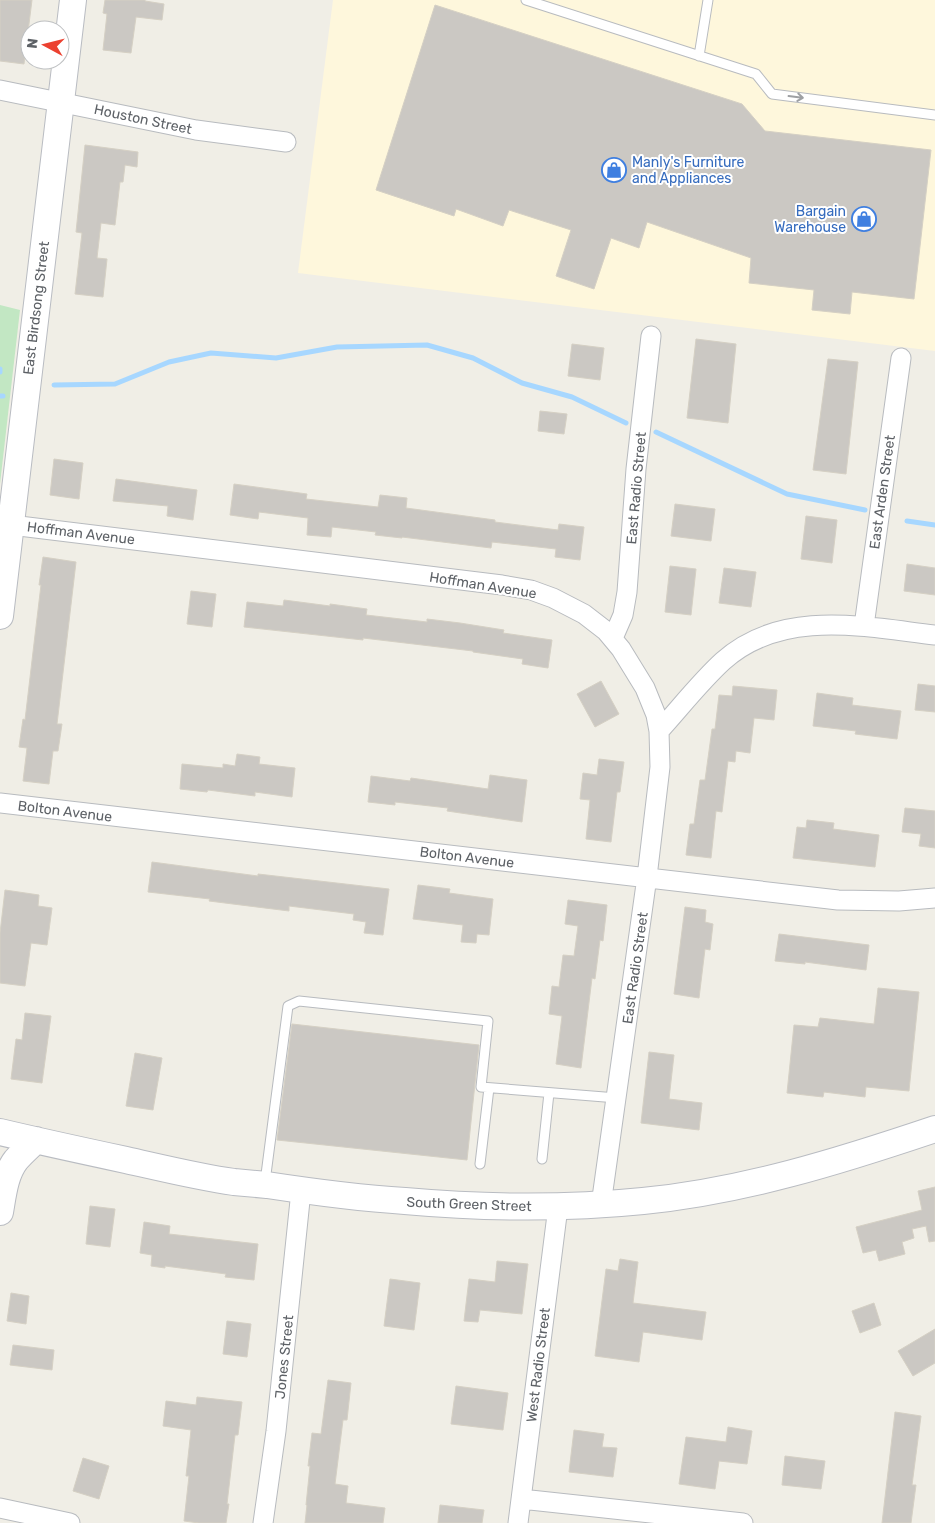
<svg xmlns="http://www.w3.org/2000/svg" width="935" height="1523" viewBox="0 0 935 1523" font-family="Rubik,sans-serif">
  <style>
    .commercial { fill: #fef7dc }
    .green { fill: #c2e7c3 }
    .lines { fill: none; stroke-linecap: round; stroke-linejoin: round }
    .stream { stroke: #a7d7ff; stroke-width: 5 }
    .building { fill: #cbc8c3; stroke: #d5d0c4 }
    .lane-casing { stroke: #b8bbbf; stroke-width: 11 }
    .street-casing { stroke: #b8bbbf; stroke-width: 21 }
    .secondary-casing { stroke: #b9bcc2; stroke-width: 28 }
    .lane { stroke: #fff; stroke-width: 9 }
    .street { stroke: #fff; stroke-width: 19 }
    .secondary { stroke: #fff; stroke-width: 26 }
    .oneway { stroke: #9ea0a3 }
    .labels { text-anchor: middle; stroke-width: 4; stroke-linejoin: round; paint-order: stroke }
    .street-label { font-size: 14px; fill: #5d6166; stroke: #fff }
    .shop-label { font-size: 14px; fill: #366cbe; stroke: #fff; text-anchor: start }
  </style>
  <rect width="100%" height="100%" fill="#f0eee6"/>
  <path class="commercial" d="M333,0H935V351L298,273Z"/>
  <path class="green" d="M0,305L20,310L0,484Z"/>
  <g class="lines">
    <path class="stream" d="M0,369V372
      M54,385L115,384L169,362L211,353L276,358L337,347L427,345L473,358L522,383L572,397L626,423
      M0,396H3
      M656,432L787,494L865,510
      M907,521L935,525"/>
  </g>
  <path class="building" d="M0,0H32L24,64L0,61Z
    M105,0H145V1L164,4L162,20L136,17L131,53L103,50L107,14L103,13Z
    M435,5L742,104L765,131L931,150L914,299L852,292L850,314L812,310L814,290L749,283L751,258L647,222L639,248L611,238L594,289L556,276L571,230L509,210L503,226L456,209L454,216L376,190Z
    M85,145L138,152L137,167L125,165L123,182H120L115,225L101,223L97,258L107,259L103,297L75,294L82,233L76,232Z
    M696,339L736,344L728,423L687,418Z
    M572,344L604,348L600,380L568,376Z
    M828,359L858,362L846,474L813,470Z
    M540,411L567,414L564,434L538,431Z
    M54,459L83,463L79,499L50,495Z
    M116,479L197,490L193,520L167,516L168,506L113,501Z
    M234,484L307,494L306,499L378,507L380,495L407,498L406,508L495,520V522L558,530L559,524L584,527L580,560L555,557L556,549L492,542L491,548L402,537V538L375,535L376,532L332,527L331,537L307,535L308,518L259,512L258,519L230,515Z
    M675,504L715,509L711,541L671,536Z
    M806,516L837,520L832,563L801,559Z
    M43,557L76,562L57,724H62L58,751H53L49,784L23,781L27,748L19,747L23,719L25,720L35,635L41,585H39Z
    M907,564L935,568V595L904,591Z
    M670,566L696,569L691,615L665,612Z
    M724,568L756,572L751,607L719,603Z
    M191,591L216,594L212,627L187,624Z
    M284,600L330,606V604L367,609L366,615L427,622V619L460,623L504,630L503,633L552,640L548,668L522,664L523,659L473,652V651L363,638V640L244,627L247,602L283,606Z
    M601,681L619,714L595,727L577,694Z
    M918,684L935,686V712L915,710Z
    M733,686L777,690L774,720L754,718L750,753L736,751L735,762L728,761L722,812L716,811L711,858L686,855L690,824H694L700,780H705L712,729H715L719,695L732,696Z
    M817,693L853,698L852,705L901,711L897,739L855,734L856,731L813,726Z
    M237,754L260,757L259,764L295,768L292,797L255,792V796L208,790L207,792L180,789L182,764L223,768V764L235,766Z
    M599,759L624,762L620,792H617L611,842L586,839L590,800L580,799L583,773L597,775Z
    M490,775L527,780L522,822L447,811L448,808L395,802V805L368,802L371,776L410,781L411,778L488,789Z
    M905,808L935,811V848L919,846L921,834L902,832Z
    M807,820L834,823L833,829L879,835L875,867L793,858L797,827L806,828Z
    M152,862L258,876V874L389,889L383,935L364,933L366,922L353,920L354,914L289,906V911L209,901L210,899L148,892Z
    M418,885L450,889L449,893L493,899L489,935L477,934L476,943L461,942L463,925L413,919Z
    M5,890L39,895L38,906L52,908L47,945L31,943L25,986L0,983V933Z
    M568,900L607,905L603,941L600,940L595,979L592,978L581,1068L556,1064L562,1016L549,1014L552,986L559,987L563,955L574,956L578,926L565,924Z
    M685,907L706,910L705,922L713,924L710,950L705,949L699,998L674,994Z
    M779,934L869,945L866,970L805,962V964L775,961Z
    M878,988L919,992L909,1091L866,1087L865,1097L824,1092L823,1097L787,1093L794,1025L818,1027L820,1018L874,1024Z
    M25,1013L51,1016L42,1083L11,1079L16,1039L22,1040Z
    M292,1024L479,1045L467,1160L277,1140Z
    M649,1052L674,1055L669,1099L702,1103L699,1130L641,1123Z
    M135,1053L162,1058L153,1110L126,1106Z
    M935,1187V1241L929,1242L926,1226L912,1229L914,1238L902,1242L905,1254L879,1261L876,1250L863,1253L856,1227L922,1210L918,1191Z
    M90,1206L115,1209L110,1247L86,1244Z
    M144,1222L170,1226L169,1234L258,1244L254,1280L225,1277L226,1274L165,1266V1268L151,1266L152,1255L140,1253Z
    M620,1259L638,1262L633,1303L706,1312L702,1340L643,1332L639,1362L595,1356L606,1269L618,1271Z
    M497,1261L528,1264L522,1314L480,1310L478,1322L464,1321L469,1279L495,1282Z
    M390,1279L420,1283L414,1330L384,1326Z
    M11,1293L29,1296L26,1324L7,1321Z
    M874,1303L881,1325L860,1333L852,1311Z
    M227,1321L251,1324L247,1357L223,1354Z
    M935,1329V1363L913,1376L898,1351Z
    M13,1345L54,1350L52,1370L10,1365Z
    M328,1380L351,1383L347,1420H343L335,1484L348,1486L346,1503L385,1508L383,1523H305L307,1505H306L310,1466H308L312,1433L321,1434Z
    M456,1386L508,1393L503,1430L451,1424Z
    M197,1397L242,1402L238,1435H235L227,1504H229L226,1523H199L184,1521L189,1476H186L191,1430L163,1426L166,1401L196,1405Z
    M895,1412L921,1416L912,1485H916L911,1523H882Z
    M728,1427L752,1431L747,1464L719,1461L715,1489L679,1484L686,1437L726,1442Z
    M574,1430L604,1434L602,1447L617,1448L613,1477L569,1472Z
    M785,1456L825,1461L821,1489L782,1485Z
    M83,1458L109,1466L99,1499L73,1491Z
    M440,1505L484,1510L482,1523H438Z"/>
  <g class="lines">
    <defs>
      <path id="lane" d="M526,0L756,74L772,94L935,115
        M699,56L708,0
        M542,1159L549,1093
        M480,1164L489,1088
        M265,1182L288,1006L299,1001L488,1021L481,1087L617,1098"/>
      <path id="street" d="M0,90L196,130L286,142
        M11,525L502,585L531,590L553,598L584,614L606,631L621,649L645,688L656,715L659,731L660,767L647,877L601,1205
        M864,626L901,358
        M613,638L623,615L627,592L636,469L651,336
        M659,731C680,708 700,682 723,661C782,608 865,627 935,635
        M0,803L838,900L899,901L935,898
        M521,1499L743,1523
        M0,1508L70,1523
        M263,1523L276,1431L301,1191
        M518,1523L558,1207"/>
      <path id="secondary" d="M0,616L73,0
        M0,1132C42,1142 84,1151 126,1160C162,1168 198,1177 234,1182C245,1183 256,1184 267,1185C313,1192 358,1198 405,1201C484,1208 564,1209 643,1201C744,1191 840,1161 935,1129
        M0,1212C3,1195 5,1174 16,1160C22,1153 29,1147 36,1140"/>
    </defs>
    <use href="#lane" class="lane-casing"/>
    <use href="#street" class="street-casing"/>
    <use href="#secondary" class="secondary-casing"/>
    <use href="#lane" class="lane"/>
    <use href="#street" class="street"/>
    <use href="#secondary" class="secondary"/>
  </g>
  <defs><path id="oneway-shaft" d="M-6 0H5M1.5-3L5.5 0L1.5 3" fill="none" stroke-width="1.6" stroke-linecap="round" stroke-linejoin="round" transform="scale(1.25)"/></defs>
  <use class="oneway" href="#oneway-shaft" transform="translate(796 97) rotate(7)"/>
  <defs>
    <symbol id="shop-ring" viewBox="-11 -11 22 22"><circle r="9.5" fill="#fff" stroke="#3f7fe0" stroke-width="1.5"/><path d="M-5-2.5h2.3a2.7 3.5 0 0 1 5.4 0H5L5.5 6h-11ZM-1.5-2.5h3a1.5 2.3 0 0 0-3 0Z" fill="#3f7fe0"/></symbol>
  </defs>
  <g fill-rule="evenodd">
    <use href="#shop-ring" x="600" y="156" width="28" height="28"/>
    <use href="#shop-ring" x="850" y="205" width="28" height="28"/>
  </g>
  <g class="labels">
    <g class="street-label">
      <text transform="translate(143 119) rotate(12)" y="5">Houston Street</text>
      <text transform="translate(36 308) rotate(-83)" y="5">East Birdsong Street</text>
      <text transform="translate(636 488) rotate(-85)" y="5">East Radio Street</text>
      <text transform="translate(882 492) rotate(-82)" y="5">East Arden Street</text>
      <text transform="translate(81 533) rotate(7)" y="5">Hoffman Avenue</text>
      <text transform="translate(483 585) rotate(9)" y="5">Hoffman Avenue</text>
      <text transform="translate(65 811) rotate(7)" y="5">Bolton Avenue</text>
      <text transform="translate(467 857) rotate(7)" y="5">Bolton Avenue</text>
      <text transform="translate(635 968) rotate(-82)" y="5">East Radio Street</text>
      <text transform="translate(469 1204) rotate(2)" y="5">South Green Street</text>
      <text transform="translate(284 1357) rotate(-84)" y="5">Jones Street</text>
      <text transform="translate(538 1365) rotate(-83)" y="5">West Radio Street</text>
    </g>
    <g class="shop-label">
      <text x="632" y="167">Manly's Furniture<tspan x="632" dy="16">and Appliances</tspan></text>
      <text x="846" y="216" text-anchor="end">Bargain<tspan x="846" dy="16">Warehouse</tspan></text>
    </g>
  </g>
  <g transform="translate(45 45) rotate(277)"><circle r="24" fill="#ffffff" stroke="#bec0c2"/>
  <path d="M0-4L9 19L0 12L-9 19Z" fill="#ec4130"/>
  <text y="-8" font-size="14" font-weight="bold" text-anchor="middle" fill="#5d6166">N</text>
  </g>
</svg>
